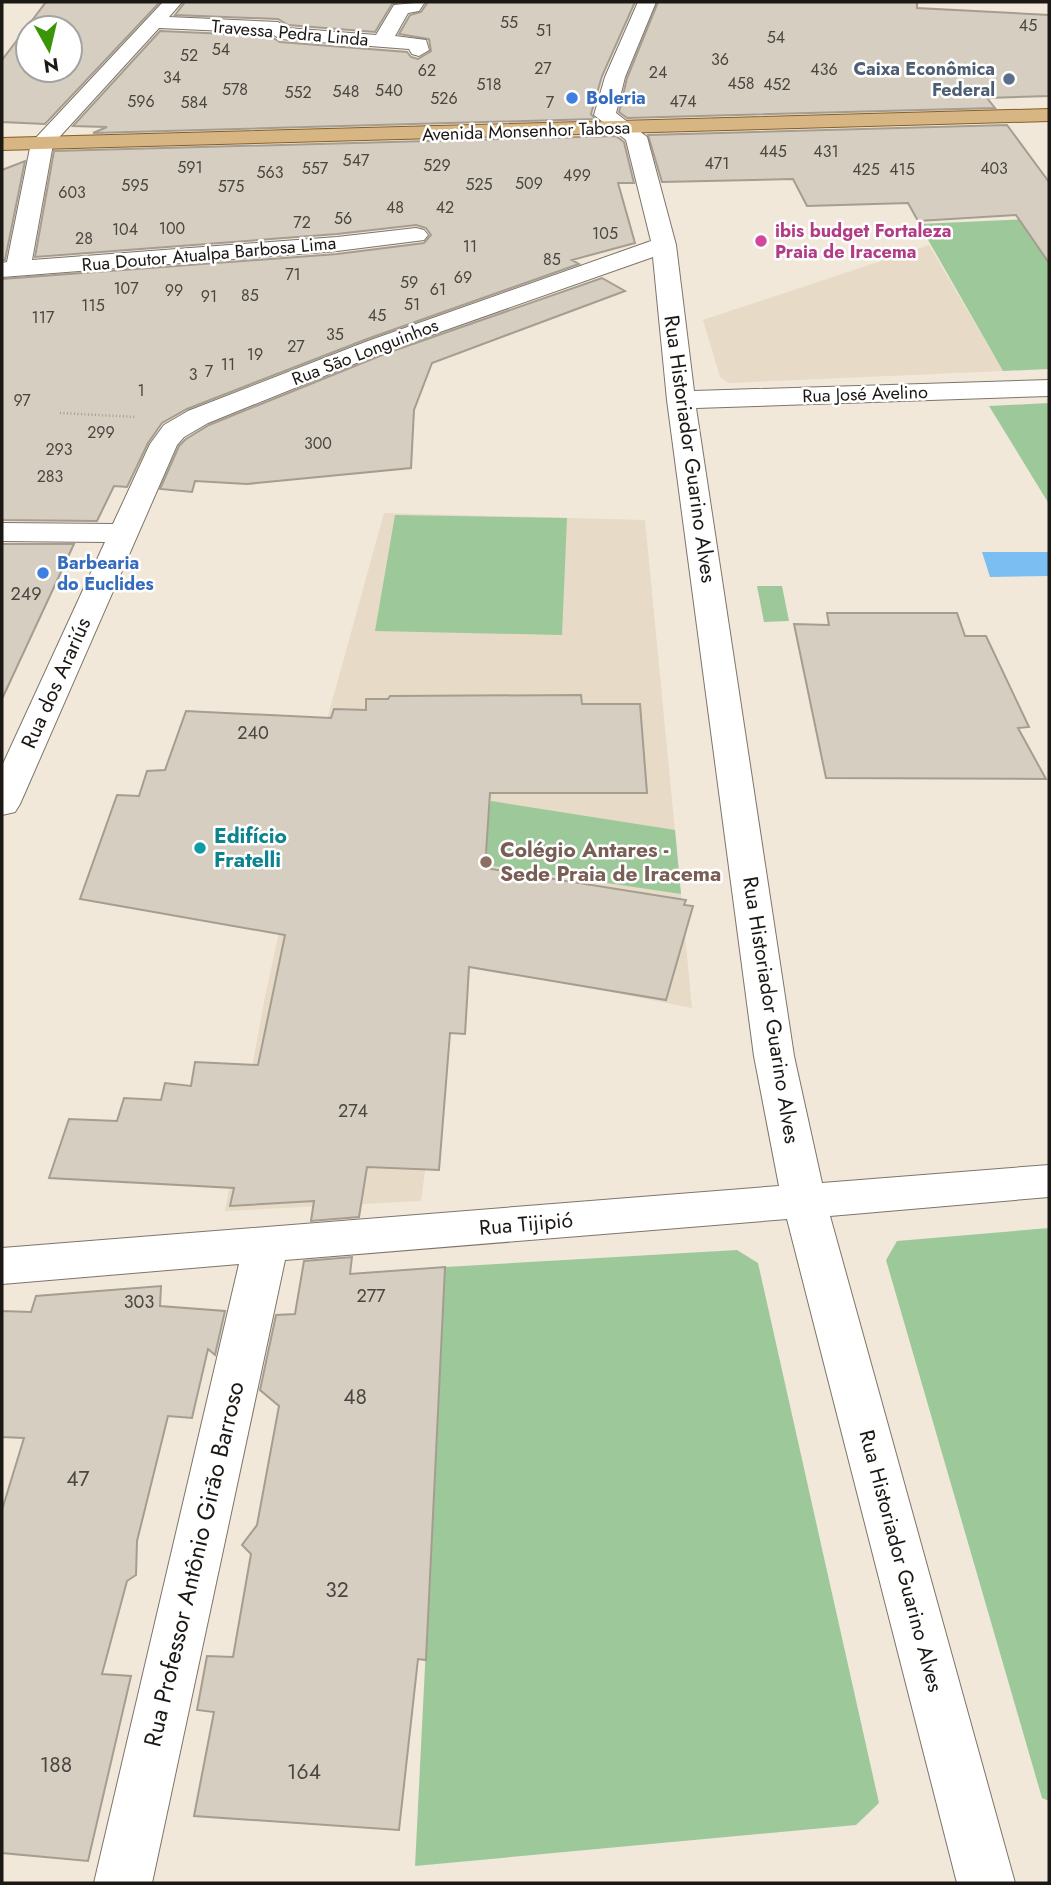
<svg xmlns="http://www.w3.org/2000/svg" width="1051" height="1885" viewBox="0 0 1051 1885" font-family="Jost,sans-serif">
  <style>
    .built { fill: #e7dac6 }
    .green { fill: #9dc99a }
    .water { fill: #7abef2 }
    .building { fill: #d6cec0; stroke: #a59d90; stroke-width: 2; fill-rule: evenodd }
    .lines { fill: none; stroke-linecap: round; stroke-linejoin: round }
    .street-casing { stroke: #7d7569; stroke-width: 2 }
    .primary-casing { stroke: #855f27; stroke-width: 2 }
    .path { stroke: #a49e93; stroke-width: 2.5; stroke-dasharray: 1 2.5; stroke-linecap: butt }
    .street { fill: #fff; fill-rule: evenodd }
    .primary { fill: #d8b683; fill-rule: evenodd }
    .service-dot { fill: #5c6f8a; stroke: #fff; stroke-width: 2.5 }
    .shop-dot { fill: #3f7fe0; stroke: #fff; stroke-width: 2.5 }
    .hotel-dot { fill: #d1479c; stroke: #fff; stroke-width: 2.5 }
    .culture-dot { fill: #0f9aa8; stroke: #fff; stroke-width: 2.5 }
    .education-dot { fill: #8d6e63; stroke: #fff; stroke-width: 2.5 }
    .labels { text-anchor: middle; stroke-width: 5; stroke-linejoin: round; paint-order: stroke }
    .far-number-label { font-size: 16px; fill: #4a4640 }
    .far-street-label { font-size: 18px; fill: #1c1915; stroke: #fff }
    .far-service-label { font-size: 18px; font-weight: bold; fill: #4e5e75; stroke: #fff; text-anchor: end }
    .far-shop-label { font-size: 18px; font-weight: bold; fill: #366cbe; stroke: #fff; text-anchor: start }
    .far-hotel-label { font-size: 18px; font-weight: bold; fill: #b23c85; stroke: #fff; text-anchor: start }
    .number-label { font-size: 18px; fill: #4a4640 }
    .street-label { font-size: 21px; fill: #1c1915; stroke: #fff }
    .culture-label { font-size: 21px; font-weight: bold; fill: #0d838f; stroke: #fff; text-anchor: start }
    .education-label { font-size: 21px; font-weight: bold; fill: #785e54; stroke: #fff; text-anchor: start }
    .near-number-label { font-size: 21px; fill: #4a4640 }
    .near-street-label { font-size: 24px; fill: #1c1915; stroke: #fff }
  </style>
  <rect width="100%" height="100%" fill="#f1e8da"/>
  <path class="built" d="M929,245L1003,371L729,383L720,377L703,320Z
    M384,513L645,520L692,1008L453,961L421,1201L225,1211L265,997L317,756Z"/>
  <path class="green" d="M1049,218V369L1003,371L919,224Z
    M1049,403V504L989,406Z
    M395,515L567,518L562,635L375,631Z
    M782,586L789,621L764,622L757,586Z
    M491,801L675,830L681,894L473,863Z
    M1049,1228V1801L1042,1798L886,1260L897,1241Z
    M737,1250L758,1263L879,1803L856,1825L415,1866L445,1267Z"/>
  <path class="water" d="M982,552H1049V576L990,577Z"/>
  <path class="building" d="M46,2H160L45,124L2,122V60ZM28,28H70V70H28Z
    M185,2H400L392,4L375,32L288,25L278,19L175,15Z
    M428,2H635L602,76L591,114L595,119L93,133L107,127L73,126L160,31L270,36L280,42L407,52L411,57L418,59L431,51L429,39L399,34L410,15L421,12Z
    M658,2H917V8L1049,15V96L987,98L995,108L627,118L619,112L627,78Z
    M1007,125L1049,182V263L1016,215L918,221L908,203L807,206L793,179L662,182L648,135Z
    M616,136L624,142L634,183H618L635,243L572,260L579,264L367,339L187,409L162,423L148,443L127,487L114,486L97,521L2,520V279L337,254L424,243L431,235L426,228L416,225L337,234L35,257L54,151Z
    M25,161L5,260H2V170Z
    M602,278L625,291L432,363L414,410L411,468L247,484L195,481L192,492L160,489L179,446L186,439L209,425L387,353Z
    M2,544H74L2,699Z
    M827,613H957L965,636H986L1029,727L1018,728L1046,779L826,778L794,624L829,625Z
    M581,695L582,704H640L647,793H490L485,868L686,900L684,905L693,906L666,1000L469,967L465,1034L450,1033L439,1170L367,1167L359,1217L311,1221L314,1201L230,1206L234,1188L49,1178L69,1119L117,1121L124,1098L161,1100L165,1083L191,1086L195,1062L258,1065L285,935L80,899L117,795L139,796L147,771L165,770L186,711L331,718L334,709L366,710V699H388L390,696Z
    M352,1257L350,1274L445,1267L426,1660L418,1659L399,1830L194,1816L214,1712L197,1710L207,1656L233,1657L251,1554L242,1545L257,1525L279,1406L260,1390L276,1315L295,1314L304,1261Z
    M161,1286L160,1306L225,1311L215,1355L208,1349L192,1418L168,1416L137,1541L136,1575L127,1581L102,1674L131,1676L88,1861L2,1853V1510L24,1438L2,1437V1311L31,1312L36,1296Z"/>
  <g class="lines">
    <defs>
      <path id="street" d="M163,2H182L169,17L278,22L287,28L376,35L394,5L425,2L419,11L408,13L395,36L426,40L429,50L419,56L412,54L409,49L280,39L271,33L159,28L53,144L32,260L337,237L416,228L424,230L428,235L424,240L337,251L2,277V263L7,262L31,143Z
        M638,2H656L625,77L616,113L647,137L676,245L694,391L1049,380V396L696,408L794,1056L822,1183L1049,1165V1197L830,1216L1015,1883H957L787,1219L285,1260L152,1883H94L239,1264L2,1284V1248L779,1186L754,1056L667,400L653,257L386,351L208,423L184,437L177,445L20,804L15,812L2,815V766L105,542L2,541V523L113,524L150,444L164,425L188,411L368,341L651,241L626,140L594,115L605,77Z"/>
      <path id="primary" d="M1049,109V121L2,150V138Z"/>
    </defs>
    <use href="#street" class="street-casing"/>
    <use href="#primary" class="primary-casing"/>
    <path class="path" d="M60,413L136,417"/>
    <use href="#street" class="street"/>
    <use href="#primary" class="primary"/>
  </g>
  <circle class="service-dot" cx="1009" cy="79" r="7"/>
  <g class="shop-dot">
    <circle cx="572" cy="98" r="7"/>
    <circle cx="43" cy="573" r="7"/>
  </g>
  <circle class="hotel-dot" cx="761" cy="241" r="7"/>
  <circle class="culture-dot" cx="200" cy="848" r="7"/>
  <circle class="education-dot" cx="486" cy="862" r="7"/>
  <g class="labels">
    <g class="far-number-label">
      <text x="509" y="28">55</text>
      <text x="1028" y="31">45</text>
      <text x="544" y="36">51</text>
      <text x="776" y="43">54</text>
      <text x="221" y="55">54</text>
      <text x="189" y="61">52</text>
      <text x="720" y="65">36</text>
      <text x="543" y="74">27</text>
      <text x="824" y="75">436</text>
      <text x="427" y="76">62</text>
      <text x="658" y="78">24</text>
      <text x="172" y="83">34</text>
      <text x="741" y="89">458</text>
      <text x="489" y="90">518</text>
      <text x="777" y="90">452</text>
      <text x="235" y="95">578</text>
      <text x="389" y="96">540</text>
      <text x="346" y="97">548</text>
      <text x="298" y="98">552</text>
      <text x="444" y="104">526</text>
      <text x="141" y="107">596</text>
      <text x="683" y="107">474</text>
      <text x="194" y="108">584</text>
      <text x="550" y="108">7</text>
      <text x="773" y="157">445</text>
      <text x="826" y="157">431</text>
      <text x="356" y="166">547</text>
      <text x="717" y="169">471</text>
      <text x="437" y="171">529</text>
      <text x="190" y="173">591</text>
      <text x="315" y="174">557</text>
      <text x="994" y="174">403</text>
      <text x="866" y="175">425</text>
      <text x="902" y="175">415</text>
      <text x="270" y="178">563</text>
      <text x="577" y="181">499</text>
      <text x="529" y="189">509</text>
      <text x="479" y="190">525</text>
      <text x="135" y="191">595</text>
      <text x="231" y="192">575</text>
      <text x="72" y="198">603</text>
      <text x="395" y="213">48</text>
      <text x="445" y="213">42</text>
      <text x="343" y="224">56</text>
      <text x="302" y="228">72</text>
      <text x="172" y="234">100</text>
      <text x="125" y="235">104</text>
      <text x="605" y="239">105</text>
      <text x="84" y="244">28</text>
      <text x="470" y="252">11</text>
      <text x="552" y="265">85</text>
      <text x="293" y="280">71</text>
      <text x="463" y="283">69</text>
      <text x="409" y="288">59</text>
      <text x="126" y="294">107</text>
      <text x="438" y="295">61</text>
      <text x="174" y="296">99</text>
      <text x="250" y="301">85</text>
      <text x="209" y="302">91</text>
      <text x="412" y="310">51</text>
      <text x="93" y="311">115</text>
      <text x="377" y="321">45</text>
      <text x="43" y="323">117</text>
      <text x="335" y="340">35</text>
      <text x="296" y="352">27</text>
      <text x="255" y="360">19</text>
      <text x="228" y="370">11</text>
      <text x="209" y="377">7</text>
      <text x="193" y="380">3</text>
      <text x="141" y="396">1</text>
      <text x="22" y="406">97</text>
      <text x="101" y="438">299</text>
      <text x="318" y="449">300</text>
      <text x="59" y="455">293</text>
      <text x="50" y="482">283</text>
    </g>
    <g class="far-street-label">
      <text transform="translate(290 33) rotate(5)" y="6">Travessa Pedra Linda</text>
      <text transform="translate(526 131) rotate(-2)" y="6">Avenida Monsenhor Tabosa</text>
      <text transform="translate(209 254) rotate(-5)" y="6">Rua Doutor Atualpa Barbosa Lima</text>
      <text transform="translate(365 352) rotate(-21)" y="6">Rua São Longuinhos</text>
      <text transform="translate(865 394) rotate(-2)" y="6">Rua José Avelino</text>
    </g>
    <g class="far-service-label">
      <text x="995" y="75">Caixa Econômica<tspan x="995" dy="21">Federal</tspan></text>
    </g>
    <g class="far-shop-label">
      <text x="586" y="104">Boleria</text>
      <text x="57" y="569">Barbearia<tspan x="57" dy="21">do Euclides</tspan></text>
    </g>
    <g class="far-hotel-label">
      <text x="775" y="237">ibis budget Fortaleza<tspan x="775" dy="21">Praia de Iracema</tspan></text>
    </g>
    <g class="number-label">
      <text x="26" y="600">249</text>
      <text x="253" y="739">240</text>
      <text x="353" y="1117">274</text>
      <text x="371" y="1302">277</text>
      <text x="139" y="1308">303</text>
    </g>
    <g class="street-label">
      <text transform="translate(690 449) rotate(82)" y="7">Rua Historiador Guarino Alves</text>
      <text transform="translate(56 683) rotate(-66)" y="7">Rua dos Arariús</text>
      <text transform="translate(771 1010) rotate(81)" y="7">Rua Historiador Guarino Alves</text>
      <text transform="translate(526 1224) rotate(-5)" y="7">Rua Tijipió</text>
      <text transform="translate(901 1561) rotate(75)" y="7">Rua Historiador Guarino Alves</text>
    </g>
    <g class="culture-label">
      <text x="214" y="843">Edifício<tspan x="214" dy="24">Fratelli</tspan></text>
    </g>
    <g class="education-label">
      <text x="500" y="857">Colégio Antares -<tspan x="500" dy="24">Sede Praia de Iracema</tspan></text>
    </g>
    <g class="near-number-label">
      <text x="355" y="1404">48</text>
      <text x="78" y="1486">47</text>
      <text x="337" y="1597">32</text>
      <text x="56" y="1772">188</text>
      <text x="304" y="1779">164</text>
    </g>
    <g class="near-street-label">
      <text transform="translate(194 1564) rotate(-77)" y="8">Rua Professor Antônio Girão Barroso</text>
    </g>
  </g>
  <rect width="1051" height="1885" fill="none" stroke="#1c1915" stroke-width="7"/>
  <g transform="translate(49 49) rotate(172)"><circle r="33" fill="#ffffff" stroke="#a4a3a1" stroke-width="2"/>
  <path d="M0-5L12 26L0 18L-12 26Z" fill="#3c9407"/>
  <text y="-10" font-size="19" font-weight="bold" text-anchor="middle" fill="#1c1915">N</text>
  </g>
</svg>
